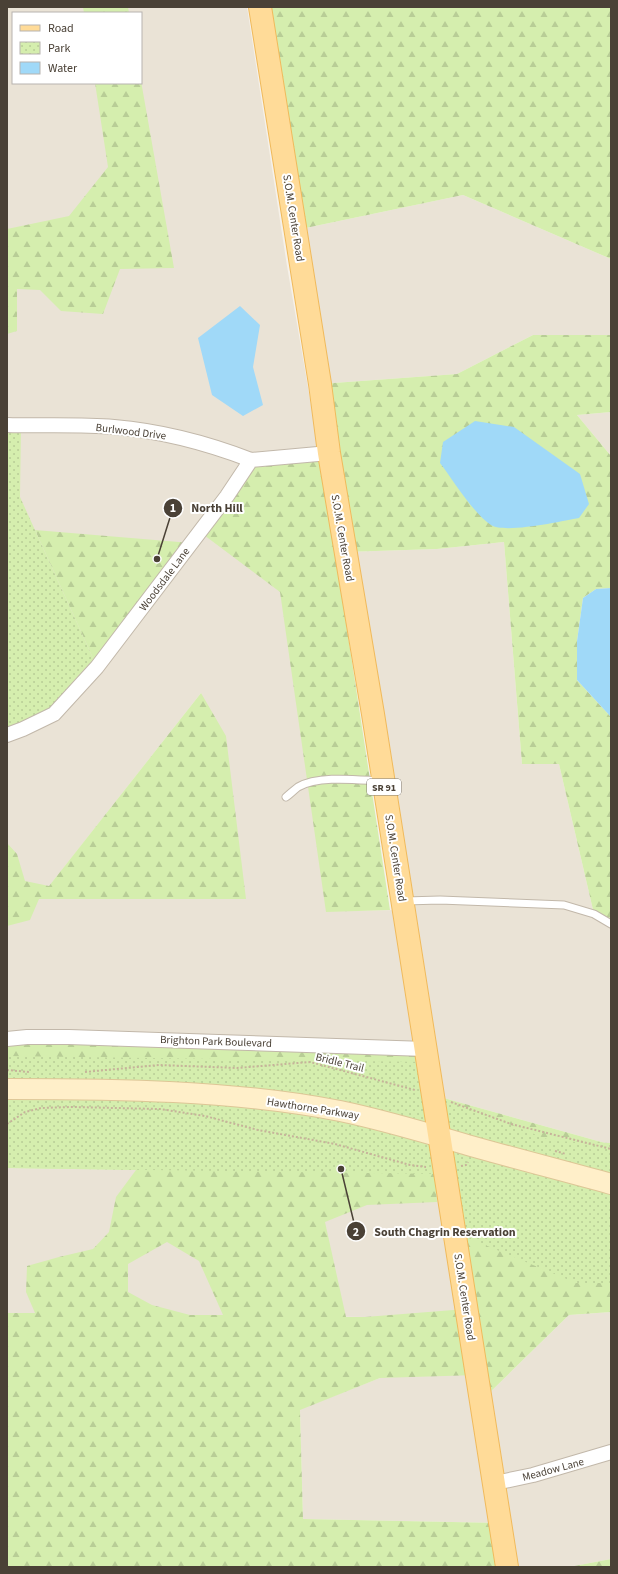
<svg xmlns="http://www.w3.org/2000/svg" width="618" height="1574" viewBox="0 0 618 1574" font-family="'Source Sans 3',sans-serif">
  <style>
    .residential { fill: #eae3d6; fill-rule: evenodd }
    .forest { fill: url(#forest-firs); fill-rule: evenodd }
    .park { fill: url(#park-dots) }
    .water { fill: #a0d9f8 }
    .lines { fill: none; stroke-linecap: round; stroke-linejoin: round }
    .lane-casing { stroke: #c2b8aa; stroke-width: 9 }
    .street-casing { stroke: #c2b8aa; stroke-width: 16 }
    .secondary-casing { stroke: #ddc696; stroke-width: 22 }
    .primary-casing { stroke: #f0ba5c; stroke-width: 24 }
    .path { stroke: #c6b39a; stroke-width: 2; stroke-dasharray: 2 2; stroke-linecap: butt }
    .lane { stroke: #fff; stroke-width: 7 }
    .street { stroke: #fff; stroke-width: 14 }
    .secondary { stroke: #ffefc9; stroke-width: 20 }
    .primary { stroke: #ffdb98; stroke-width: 22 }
    .labels { text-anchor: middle; stroke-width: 4; stroke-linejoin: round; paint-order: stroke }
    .shield { fill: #fff; stroke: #807a72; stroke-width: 1 }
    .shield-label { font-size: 10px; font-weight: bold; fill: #4a4136 }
    .street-label { font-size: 11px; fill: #4a4136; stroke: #fff }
    .leader { fill: none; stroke: #4a4136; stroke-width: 1.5 }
    .callout-dot { fill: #4a4136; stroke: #fff; stroke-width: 1.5 }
    .mark-label { font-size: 12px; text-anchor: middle; font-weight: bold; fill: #fff }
    .callout-label { font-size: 12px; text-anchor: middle; font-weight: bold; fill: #4a4136; stroke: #fff; stroke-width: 4; stroke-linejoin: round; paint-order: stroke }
  </style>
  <defs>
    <pattern id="forest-firs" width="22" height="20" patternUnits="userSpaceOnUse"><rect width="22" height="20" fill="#d5eeae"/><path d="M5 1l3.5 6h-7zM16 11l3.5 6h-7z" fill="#b8cd96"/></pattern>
    <pattern id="park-dots" width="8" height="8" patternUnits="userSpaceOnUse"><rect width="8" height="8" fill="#d5eeae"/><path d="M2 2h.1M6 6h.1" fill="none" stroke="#b8cd96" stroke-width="1.8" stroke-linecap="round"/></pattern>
  </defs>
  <rect width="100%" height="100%" fill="#f6f1e9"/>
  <path class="residential" d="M7,7H247L287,266L332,526L326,911L403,910L345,552L437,549L504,542L522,764H559L594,914L611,924V1143H605L433,1095L7,1039ZM13,13H141V83H13ZM201,693L245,899H39Z
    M463,195L611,259V335H533L457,374L320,384L296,230Z
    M611,412V456L577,415Z
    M7,1168L446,1174L482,1400L569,1315L611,1312V1559L569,1567H507L501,1523L303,1519L300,1409L380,1378L365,1317L7,1313Z"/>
  <path class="forest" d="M83,7H128L129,13H84Z
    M260,7H611V259L463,195L296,230Z
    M141,81L174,268L120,269L103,314L61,311L40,290L17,289V331L7,334V229L69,216L108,167L95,83H141Z
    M533,335H611V412L577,415L611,456V588L596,589L583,598L577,641V680L611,717V924L594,914L559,764H522L504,542L437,549L345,552L320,384L457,374Z
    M320,453L390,910L326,912L280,592L200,532L251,460Z
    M35,530L191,543L97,667Z
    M201,693L226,736L246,899H39L30,920L7,926V843L17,854L25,881L49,886Z
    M7,1039L426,1049L433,1095L605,1143H611V1312L569,1315L481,1401L477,1375L380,1378L300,1410L303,1519L501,1523L507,1567H7V1313H35L26,1292L27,1266L59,1257L93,1249L109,1232L116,1197L136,1170L7,1168ZM435,1174L466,1309L365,1317H346L325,1222L367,1205L437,1202ZM167,1242L199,1261L223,1315H190L152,1305L128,1292V1264Z
    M611,1559V1567H569Z"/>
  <path class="park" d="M7,425L21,426L20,497L97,667L54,714L7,735Z
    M7,1056L427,1062L432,1094L552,1141L611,1143V1283H576L454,1232L445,1174L7,1168Z"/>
  <path class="water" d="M240,306L260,325L253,367L263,405L243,416L212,395L198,338Z
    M475,421L514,427L580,474L589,504L579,518C562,521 505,534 491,525C473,513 453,480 440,463L443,442Z
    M611,588V717L577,680V641L583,598L596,589Z"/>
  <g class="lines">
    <defs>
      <path id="lane" d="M286,797C290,794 294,790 298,787C319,775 358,780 381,781
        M405,901L440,900L564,905L594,914L611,924"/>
      <path id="street" d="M7,425C42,426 80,424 114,427C161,431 207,443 251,460
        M7,735L23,729L54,714L97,667L227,496L251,460L329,453
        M7,1039L27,1037H69L426,1049
        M495,1483L533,1475L611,1452"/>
      <path id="secondary" d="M7,1089C115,1089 233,1090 340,1111C384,1120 427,1133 471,1146C517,1159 564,1171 611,1184"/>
      <path id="primary" d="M260,7L320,384L329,453L373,714L507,1567"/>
    </defs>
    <use href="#lane" class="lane-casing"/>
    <use href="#street" class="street-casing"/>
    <use href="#secondary" class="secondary-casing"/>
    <use href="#primary" class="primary-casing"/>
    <path class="path" d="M7,1070L29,1072
      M85,1072L159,1065L237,1068L310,1062L415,1090
      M451,1102L511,1124L611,1149
      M7,1124L25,1112L41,1108L72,1107L160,1109L205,1116L258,1130L335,1144L410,1165L426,1167
      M555,1151L566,1154
      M461,1166L466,1165L468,1162"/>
    <use href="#lane" class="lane"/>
    <use href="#street" class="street"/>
    <use href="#secondary" class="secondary"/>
    <use href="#primary" class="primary"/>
  </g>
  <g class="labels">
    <rect class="shield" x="367" y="779" width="34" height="16" rx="3"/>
    <g class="shield-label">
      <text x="384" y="791">SR 91</text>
    </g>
    <g class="street-label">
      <text transform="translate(294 218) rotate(81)" y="4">S.O.M. Center Road</text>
      <text transform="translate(131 431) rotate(7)" y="4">Burlwood Drive</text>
      <text transform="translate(343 538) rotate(80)" y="4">S.O.M. Center Road</text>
      <text transform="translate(164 579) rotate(-53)" y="4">Woodsdale Lane</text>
      <text transform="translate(396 858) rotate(81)" y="4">S.O.M. Center Road</text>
      <text transform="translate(216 1041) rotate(2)" y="4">Brighton Park Boulevard</text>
      <text transform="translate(340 1062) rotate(14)" y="4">Bridle Trail</text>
      <text transform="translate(313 1108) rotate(9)" y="4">Hawthorne Parkway</text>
      <text transform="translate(465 1297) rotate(81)" y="4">S.O.M. Center Road</text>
      <text transform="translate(553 1469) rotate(-15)" y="4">Meadow Lane</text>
    </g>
  </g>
  <path class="leader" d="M157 559L173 508M341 1169L356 1231"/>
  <g class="callout-dot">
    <circle cx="157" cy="559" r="4"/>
    <circle cx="341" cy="1169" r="4"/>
    <circle cx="173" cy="508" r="10"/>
    <circle cx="356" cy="1231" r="10"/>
  </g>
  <g class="mark-label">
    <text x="173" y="512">1</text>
    <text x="356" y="1236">2</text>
  </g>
  <g class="callout-label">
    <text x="217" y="512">North Hill</text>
    <text x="445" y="1236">South Chagrin Reservation</text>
  </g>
  <rect width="618" height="1574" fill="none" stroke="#4a4136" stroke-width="16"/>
  <rect x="12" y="12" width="130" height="72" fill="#ffffff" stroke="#b7b3af"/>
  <rect x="20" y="25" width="20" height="6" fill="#ffdb98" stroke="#b7b3af"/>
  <text x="48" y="32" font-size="12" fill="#4a4136">Road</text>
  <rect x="20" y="42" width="20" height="12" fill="url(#park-dots)" stroke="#b7b3af"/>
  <text x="48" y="52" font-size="12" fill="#4a4136">Park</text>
  <rect x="20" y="62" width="20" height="12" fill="#a0d9f8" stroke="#b7b3af"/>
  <text x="48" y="72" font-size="12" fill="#4a4136">Water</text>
</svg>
